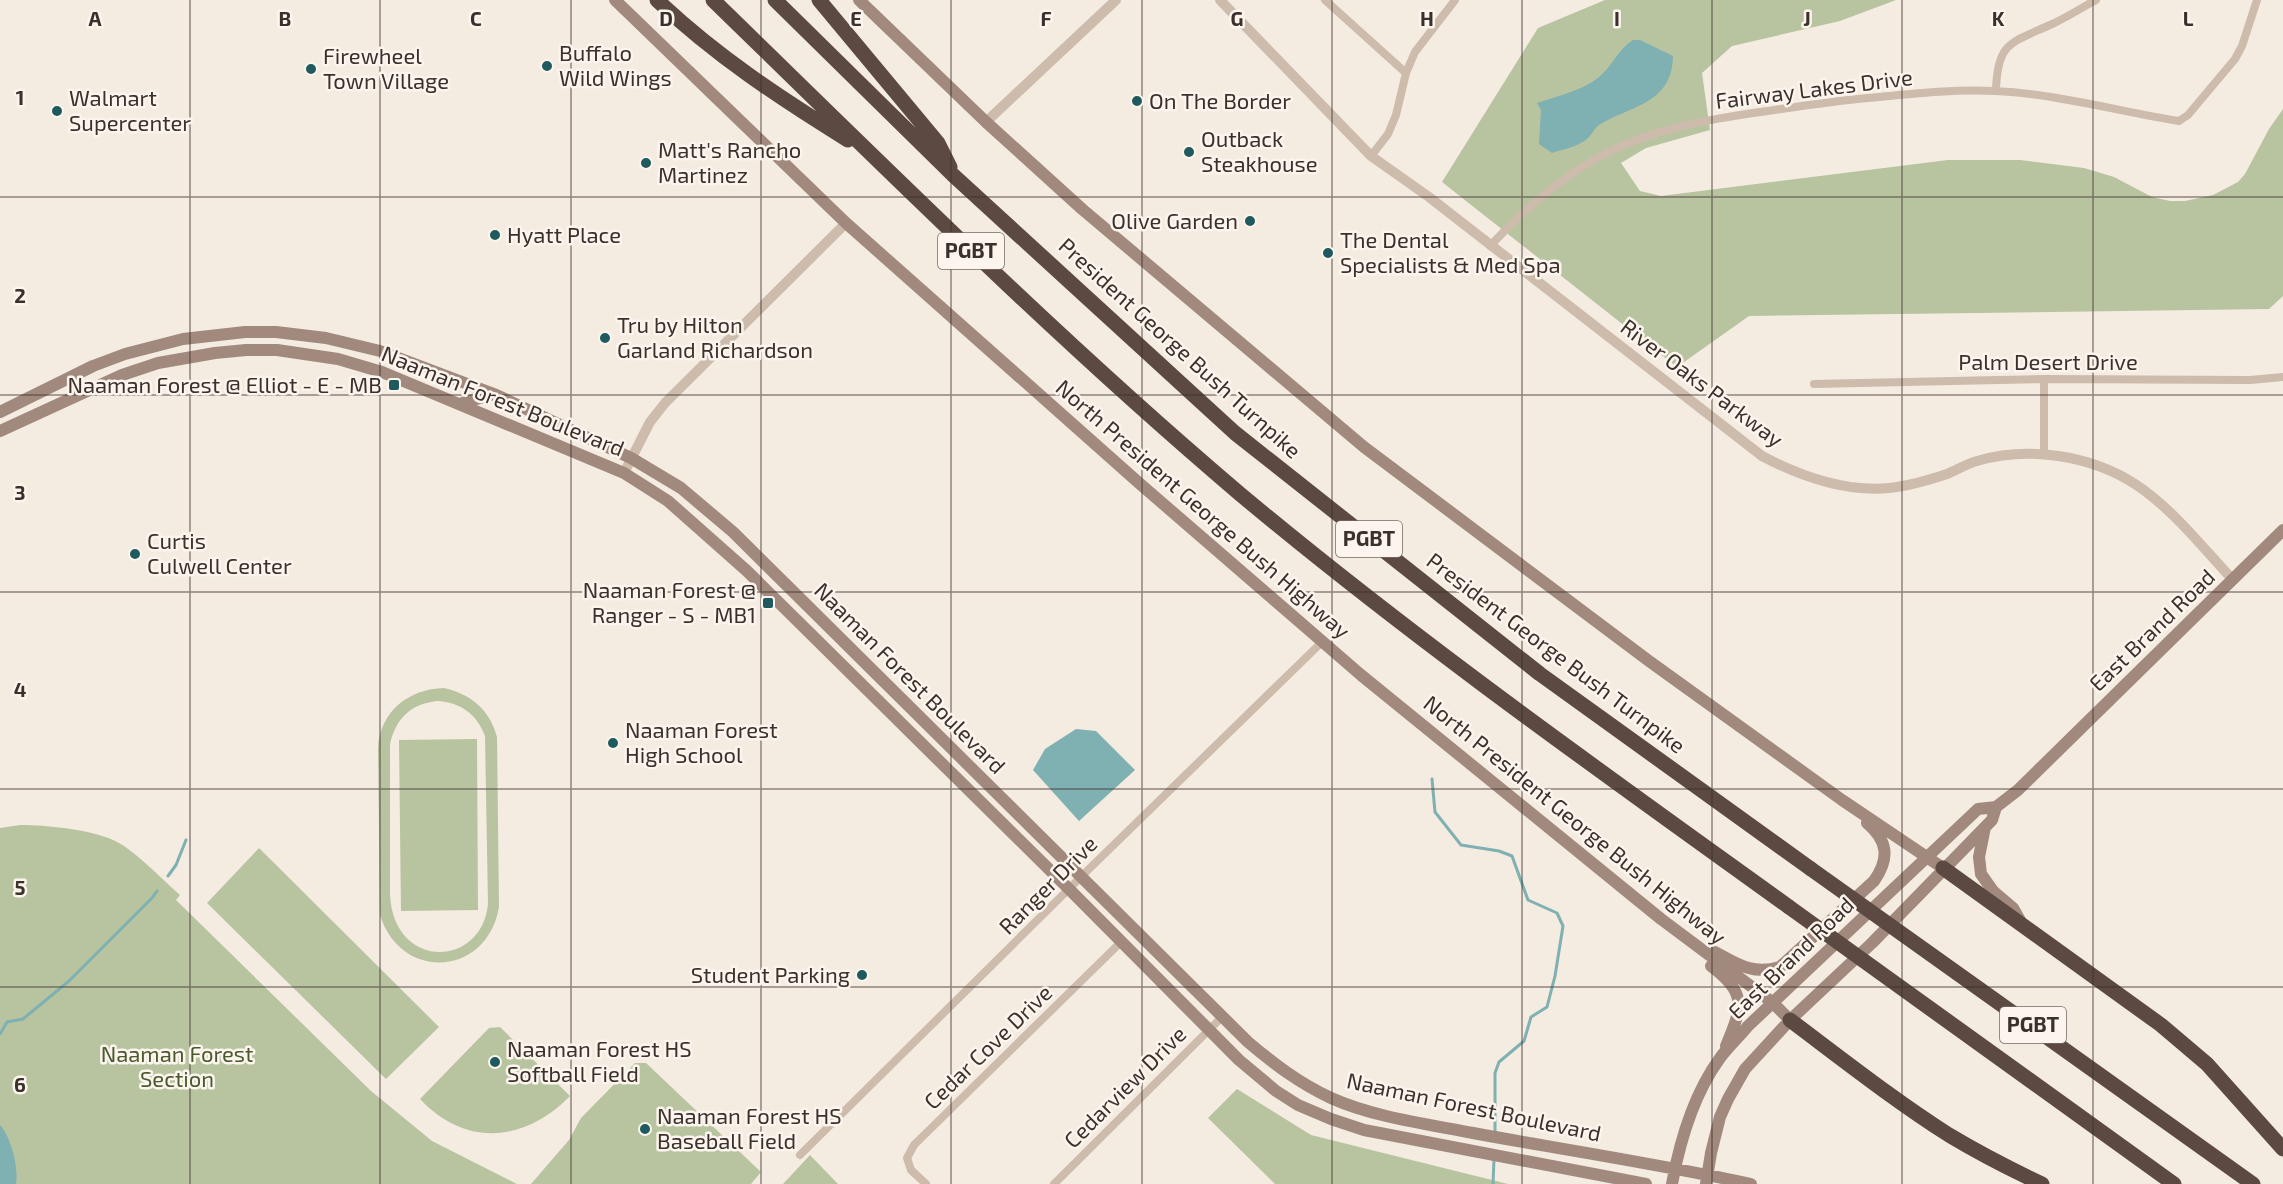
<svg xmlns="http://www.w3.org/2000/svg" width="2283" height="1184" viewBox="0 0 2283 1184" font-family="'Exo 2',sans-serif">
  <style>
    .green { fill: #b8c4a0; fill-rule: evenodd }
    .water { fill: #7fb0b2 }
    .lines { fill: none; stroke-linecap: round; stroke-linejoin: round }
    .stream { stroke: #7fb0b2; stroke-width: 3 }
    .minor { stroke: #cdbbac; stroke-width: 8 }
    .tertiary { stroke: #cdbbac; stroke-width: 10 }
    .secondary { stroke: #a18a7d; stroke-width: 12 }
    .motorway { stroke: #5c4a42; stroke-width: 15 }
    .motorway-bridge { stroke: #5c4a42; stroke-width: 15 }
    .grid { fill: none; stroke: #3b302b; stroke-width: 1.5; stroke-opacity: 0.55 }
    .poi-dot { fill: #1f5a5e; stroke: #fbf5ee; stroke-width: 2 }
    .labels { text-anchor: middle; stroke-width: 5; stroke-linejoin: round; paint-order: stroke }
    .shield { fill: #fbf5ee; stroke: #756b66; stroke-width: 1.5 }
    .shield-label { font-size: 21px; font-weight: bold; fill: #3b302b }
    .poi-label { font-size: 22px; fill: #3b302b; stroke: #fbf5ee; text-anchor: start }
    .street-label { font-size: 22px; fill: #3b302b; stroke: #fbf5ee }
    .park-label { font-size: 22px; fill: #4a5a2e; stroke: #fbf5ee }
    .grid-label { font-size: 20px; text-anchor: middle; font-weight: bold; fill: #3b302b; stroke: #fbf5ee; stroke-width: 5; stroke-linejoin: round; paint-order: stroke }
  </style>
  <rect width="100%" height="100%" fill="#f4ebe1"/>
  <path class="green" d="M1605,0H1896L1840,21L1732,46L1702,73L1710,130L1646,148L1621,163L1640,191L1661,196L1948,160H2020L2084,168L2114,177L2152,197L2170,201H2185L2213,195L2238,182L2245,174L2269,129L2283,109V296L2269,309L1749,316L1677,367L1442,182L1538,28Z
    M444,688C471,694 490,710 497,737L499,907C487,977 401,982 380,915L378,748C380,711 409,689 444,688ZM437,701C460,702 477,714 485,736L488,904C482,968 394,971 390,895V744C396,718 411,704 437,701Z
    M477,739L478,910L401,911L399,740Z
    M20,825C47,825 102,830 124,846C144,860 162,879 180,895L176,900L371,1091L432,1141L517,1184H0V828Z
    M259,848L439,1027L386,1079L207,903Z
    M500,1027L570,1096C525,1142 466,1148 420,1099L489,1028Z
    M635,1063H646L761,1172L751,1184H531L569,1140L581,1118Z
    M1237,1089L1311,1135L1508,1184H1275L1208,1118Z
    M810,1155L838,1184H783Z"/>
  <path class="water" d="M1633,40H1640L1673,56C1672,104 1632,105 1599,125C1594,128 1592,135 1587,139C1577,147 1564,149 1552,153L1539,144L1541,110L1537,103C1557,96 1581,91 1598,78C1612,67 1618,49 1633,40Z
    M1076,729L1096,731L1135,770L1079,821L1033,770L1045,749Z
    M0,1125C11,1137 19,1168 16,1184H0Z"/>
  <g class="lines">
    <path class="stream" d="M1432,779L1435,812L1461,845L1499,851L1512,856L1528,900L1557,913L1563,926L1555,976L1547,1007L1531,1017L1524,1041L1499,1062L1495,1073V1134
      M168,876L176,865L186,840
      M0,1034L7,1022L23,1019L69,981L152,898L157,891
      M1493,1184L1494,1159"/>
    <path class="minor" d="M1325,0L1406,73
      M1996,91C1997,43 2010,43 2050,25C2066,18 2081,8 2096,0
      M1371,156L1388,134L1396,115L1406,73L1415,52L1455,0
      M1490,246C1521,213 1555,182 1595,159C1649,129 1708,119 1768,111C1802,106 1834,101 1868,98C1910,94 1952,89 1995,91C2057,94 2118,111 2179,121L2188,115L2235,59L2242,46L2257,0
      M1814,384L2044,379L2250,380L2283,377
      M2044,454V379
      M800,1155L1089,869L1323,641
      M926,1184L911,1170L907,1158L914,1145L1122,941
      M1054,1184L1223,1016"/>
    <path class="tertiary" d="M1220,0L1371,156L1429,197L1762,456C1800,476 1846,492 1889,488C1909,486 1929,480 1947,474C1957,470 1966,464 1977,461C2028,446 2090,455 2135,484C2173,509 2203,548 2233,580
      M986,122L1116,0
      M624,473L650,422L665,403L846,223"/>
    <path class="secondary" d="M615,0L846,223L1139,483L1361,675L1661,919L1772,1002L1790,1020
      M859,0L986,122L1082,209L1364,447L1649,661L1842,800L1943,868
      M459,404L494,394
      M0,412L93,366L125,354L183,339L245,332H276L326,338L380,351L494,394L631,458L681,488L733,532L1248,1042C1274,1064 1299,1083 1331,1098C1373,1117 1427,1124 1473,1133C1565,1150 1659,1164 1751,1184
      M0,431L122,375L158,363L215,353L246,350H277L338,359L382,372L624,473L668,501L747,571L1069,889L1239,1060L1276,1091L1298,1105L1331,1119L1364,1130L1646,1184
      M1985,827L1979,857L1981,874L1993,891L2013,908L2022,924
      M1715,952C1739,965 1753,975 1780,967L1874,881C1890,858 1888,841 1867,823
      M1711,966C1748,994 1742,1007 1726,1046
      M1672,1184C1680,1140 1693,1095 1720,1058C1728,1047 1739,1037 1748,1026L1978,809L1996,807L2018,790L2283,530
      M1706,1184L1711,1153L1720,1117L1728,1099L1745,1069L1790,1020L1872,943L1992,820L1996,807"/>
    <path class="motorway" d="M657,0C715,55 780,98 848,140
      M713,0C886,168 1056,338 1240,494C1416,641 1603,773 1789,907
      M775,0L953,175L1235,433L1540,674L1811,869
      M819,0L938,143L950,167
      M1943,868L2161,1025L2207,1064L2283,1149
      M1790,1020C1842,1059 1894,1100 1949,1135C1979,1153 2010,1169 2042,1184"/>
    <path class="motorway-bridge" d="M1811,869L2253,1184
      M1789,907L2174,1184"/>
  </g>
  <path class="grid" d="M190,0V1184M380,0V1184M571,0V1184M761,0V1184M951,0V1184M1142,0V1184M1332,0V1184M1522,0V1184M1712,0V1184M1902,0V1184M2093,0V1184M0,197H2283M0,395H2283M0,592H2283M0,789H2283M0,987H2283"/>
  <g class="poi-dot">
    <circle cx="547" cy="66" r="6"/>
    <circle cx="311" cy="69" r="6"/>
    <circle cx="1137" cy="101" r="6"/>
    <circle cx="57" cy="111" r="6"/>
    <circle cx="1189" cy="152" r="6"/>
    <circle cx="646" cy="163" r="6"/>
    <circle cx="1250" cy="221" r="6"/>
    <circle cx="495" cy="235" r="6"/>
    <circle cx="1328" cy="253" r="6"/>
    <circle cx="605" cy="338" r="6"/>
    <rect x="388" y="379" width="12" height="12" rx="3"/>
    <circle cx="135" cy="554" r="6"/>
    <rect x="762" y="597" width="12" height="12" rx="3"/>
    <circle cx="613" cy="743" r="6"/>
    <circle cx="862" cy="975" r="6"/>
    <circle cx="495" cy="1062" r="6"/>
    <circle cx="645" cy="1129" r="6"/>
  </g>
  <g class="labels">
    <g class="shield">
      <rect x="938" y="233" width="66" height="36" rx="4.5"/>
      <rect x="1336" y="521" width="66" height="36" rx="4.5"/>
      <rect x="2000" y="1007" width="66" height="36" rx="4.5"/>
    </g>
    <g class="shield-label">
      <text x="971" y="258">PGBT</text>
      <text x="1369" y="546">PGBT</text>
      <text x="2033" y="1032">PGBT</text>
    </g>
    <g class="poi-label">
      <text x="559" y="61">Buffalo<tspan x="559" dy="25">Wild Wings</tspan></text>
      <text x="323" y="64">Firewheel<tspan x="323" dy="25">Town Village</tspan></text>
      <text x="69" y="106">Walmart<tspan x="69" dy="25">Supercenter</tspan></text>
      <text x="1149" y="109">On The Border</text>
      <text x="1201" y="147">Outback<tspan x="1201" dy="25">Steakhouse</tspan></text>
      <text x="658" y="158">Matt's Rancho<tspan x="658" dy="25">Martinez</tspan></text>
      <text x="1238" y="229" text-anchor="end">Olive Garden</text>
      <text x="507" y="243">Hyatt Place</text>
      <text x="1340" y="248">The Dental<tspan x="1340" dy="25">Specialists &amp; Med Spa</tspan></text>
      <text x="617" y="333">Tru by Hilton<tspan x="617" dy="25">Garland Richardson</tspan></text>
      <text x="382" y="393" text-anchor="end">Naaman Forest @ Elliot - E - MB</text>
      <text x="147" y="549">Curtis<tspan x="147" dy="25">Culwell Center</tspan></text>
      <text x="756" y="598" text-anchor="end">Naaman Forest @<tspan x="756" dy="25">Ranger - S - MB1</tspan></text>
      <text x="625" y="738">Naaman Forest<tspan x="625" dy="25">High School</tspan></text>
      <text x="850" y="983" text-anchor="end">Student Parking</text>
      <text x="507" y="1057">Naaman Forest HS<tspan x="507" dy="25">Softball Field</tspan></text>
      <text x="657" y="1124">Naaman Forest HS<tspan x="657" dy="25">Baseball Field</tspan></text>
    </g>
    <g class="street-label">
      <text transform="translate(1814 89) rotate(-7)" y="8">Fairway Lakes Drive</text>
      <text transform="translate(1180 348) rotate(42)" y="8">President George Bush Turnpike</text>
      <text x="2048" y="370">Palm Desert Drive</text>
      <text transform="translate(1702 383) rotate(37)" y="8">River Oaks Parkway</text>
      <text transform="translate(503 401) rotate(22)" y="8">Naaman Forest Boulevard</text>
      <text transform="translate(1203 509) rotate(41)" y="8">North President George Bush Highway</text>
      <text transform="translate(2152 630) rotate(-44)" y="8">East Brand Road</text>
      <text transform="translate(1556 653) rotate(37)" y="8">President George Bush Turnpike</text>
      <text transform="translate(910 678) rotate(45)" y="8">Naaman Forest Boulevard</text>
      <text transform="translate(1575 820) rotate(39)" y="8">North President George Bush Highway</text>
      <text transform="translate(1048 885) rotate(-45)" y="8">Ranger Drive</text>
      <text transform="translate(1791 958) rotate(-44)" y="8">East Brand Road</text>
      <text transform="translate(988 1047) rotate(-44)" y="8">Cedar Cove Drive</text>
      <text transform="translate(1125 1087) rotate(-45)" y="8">Cedarview Drive</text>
      <text transform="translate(1474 1107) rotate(12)" y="8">Naaman Forest Boulevard</text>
    </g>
    <g class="park-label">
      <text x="177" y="1062">Naaman Forest<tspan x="177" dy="25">Section</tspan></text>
    </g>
  </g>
  <g class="grid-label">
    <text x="95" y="26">A</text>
    <text x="285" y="26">B</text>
    <text x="476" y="26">C</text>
    <text x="666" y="26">D</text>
    <text x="856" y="26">E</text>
    <text x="1046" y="26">F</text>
    <text x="1237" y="26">G</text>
    <text x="1427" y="26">H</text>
    <text x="1617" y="26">I</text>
    <text x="1807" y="26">J</text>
    <text x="1998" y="26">K</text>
    <text x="2188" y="26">L</text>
    <text x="20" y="105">1</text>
    <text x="20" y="303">2</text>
    <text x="20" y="500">3</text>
    <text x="20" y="697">4</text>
    <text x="20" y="895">5</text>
    <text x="20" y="1092">6</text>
  </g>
</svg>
